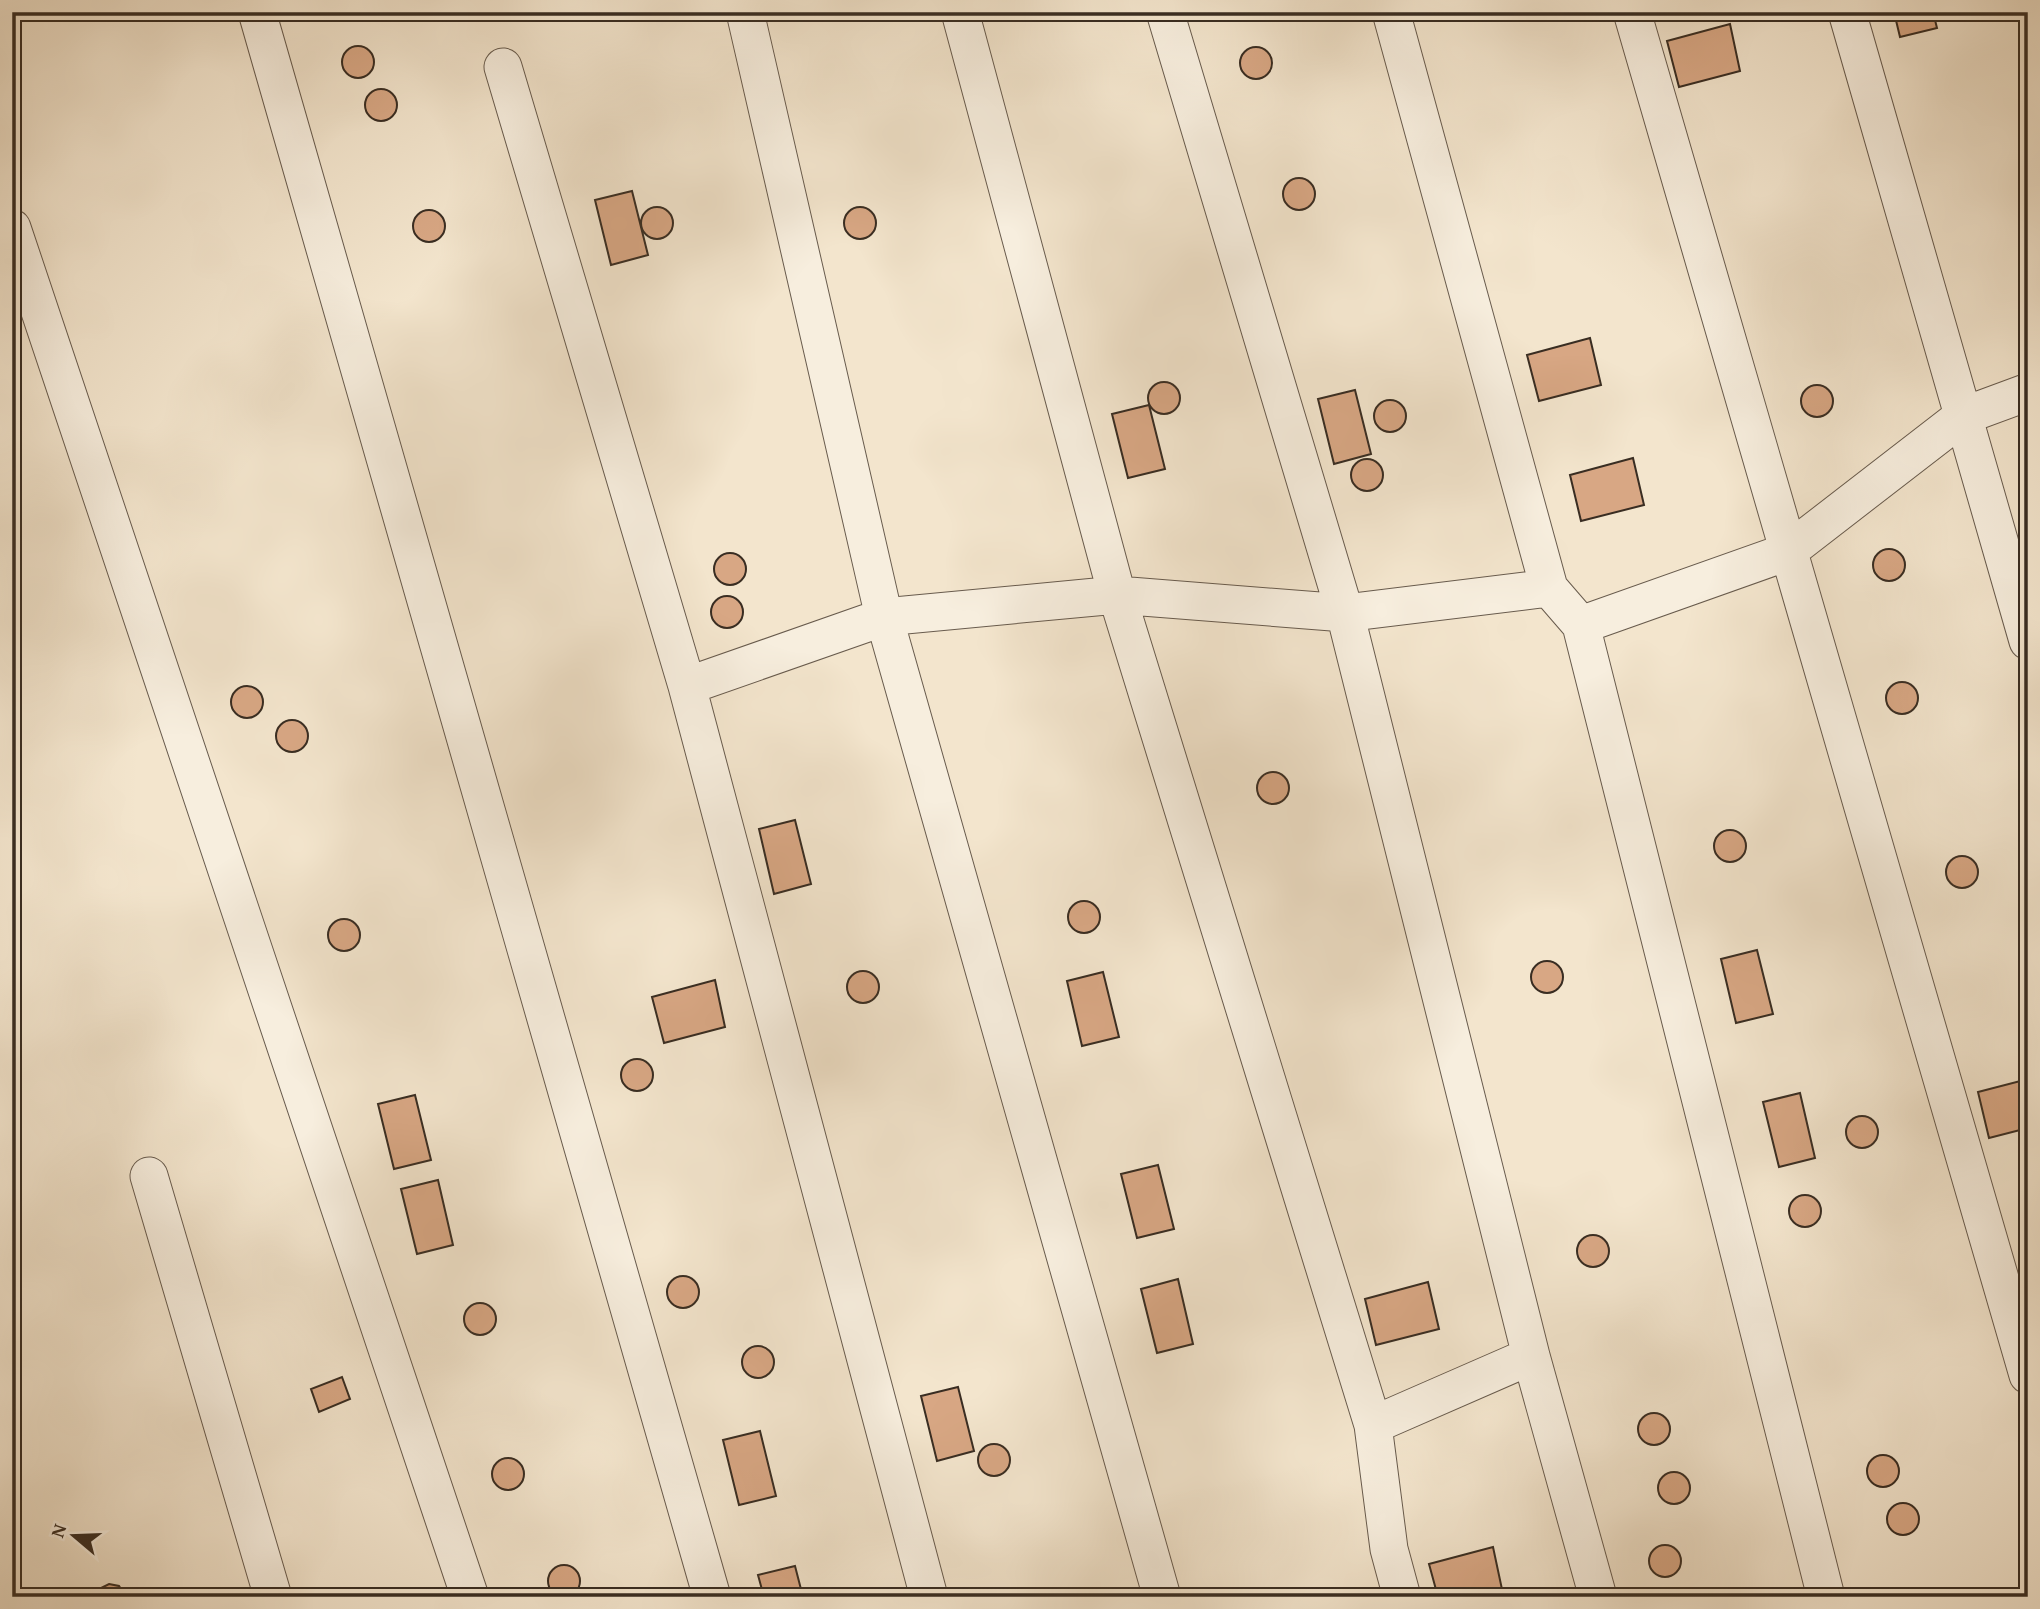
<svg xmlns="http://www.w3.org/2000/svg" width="2040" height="1609" viewBox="0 0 2040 1609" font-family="'Gentium Book Plus',serif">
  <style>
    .building { fill: #d8a784; stroke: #392d22; stroke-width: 2 }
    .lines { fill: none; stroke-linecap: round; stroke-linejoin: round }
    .street-casing { stroke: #685b4d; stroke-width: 39 }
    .street { stroke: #f7eede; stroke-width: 37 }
  </style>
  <rect width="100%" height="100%" fill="#f3e5cd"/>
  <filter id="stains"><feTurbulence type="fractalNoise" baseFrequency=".00286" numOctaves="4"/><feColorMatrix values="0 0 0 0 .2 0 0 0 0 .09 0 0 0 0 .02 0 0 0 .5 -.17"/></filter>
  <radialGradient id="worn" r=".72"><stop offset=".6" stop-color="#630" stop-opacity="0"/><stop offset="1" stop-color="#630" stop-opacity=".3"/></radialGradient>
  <path class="building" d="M1894,12H1933L1937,28L1900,37Z
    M1730,24L1740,71L1679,87L1667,41Z
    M342 62a16 16 0 1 1 32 0a16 16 0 1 1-32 0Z
    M1240 63a16 16 0 1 1 32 0a16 16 0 1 1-32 0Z
    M365 105a16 16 0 1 1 32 0a16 16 0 1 1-32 0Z
    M1283 194a16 16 0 1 1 32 0a16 16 0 1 1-32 0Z
    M632,191L648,255L611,265L595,200Z
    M844 223a16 16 0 1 1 32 0a16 16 0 1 1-32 0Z
    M641 223a16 16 0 1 1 32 0a16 16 0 1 1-32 0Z
    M413 226a16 16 0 1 1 32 0a16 16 0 1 1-32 0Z
    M1590,338L1601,385L1539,401L1527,355Z
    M1148 398a16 16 0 1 1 32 0a16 16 0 1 1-32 0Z
    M1801 401a16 16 0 1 1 32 0a16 16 0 1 1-32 0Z
    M1355,390L1371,454L1334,464L1318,399Z
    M1374 416a16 16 0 1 1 32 0a16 16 0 1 1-32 0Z
    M1149,405L1165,469L1128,478L1112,414Z
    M1633,458L1644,505L1581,521L1570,475Z
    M1351 475a16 16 0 1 1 32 0a16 16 0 1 1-32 0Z
    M1873 565a16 16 0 1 1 32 0a16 16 0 1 1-32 0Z
    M714 569a16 16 0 1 1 32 0a16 16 0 1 1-32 0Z
    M711 612a16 16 0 1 1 32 0a16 16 0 1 1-32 0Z
    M1886 698a16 16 0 1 1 32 0a16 16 0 1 1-32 0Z
    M231 702a16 16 0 1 1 32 0a16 16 0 1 1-32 0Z
    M276 736a16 16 0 1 1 32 0a16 16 0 1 1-32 0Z
    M1257 788a16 16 0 1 1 32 0a16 16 0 1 1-32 0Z
    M795,820L811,884L774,894L759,829Z
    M1714 846a16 16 0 1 1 32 0a16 16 0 1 1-32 0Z
    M1946 872a16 16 0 1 1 32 0a16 16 0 1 1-32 0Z
    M1068 917a16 16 0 1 1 32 0a16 16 0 1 1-32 0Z
    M328 935a16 16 0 1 1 32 0a16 16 0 1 1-32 0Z
    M1757,950L1773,1014L1736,1023L1721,959Z
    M1531 977a16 16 0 1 1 32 0a16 16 0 1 1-32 0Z
    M847 987a16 16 0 1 1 32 0a16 16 0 1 1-32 0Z
    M1103,972L1119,1037L1082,1046L1067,981Z
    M715,980L725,1027L664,1043L652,997Z
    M621 1075a16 16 0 1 1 32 0a16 16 0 1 1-32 0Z
    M2028,1079V1128L1989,1138L1978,1092Z
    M1800,1093L1815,1158L1779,1167L1763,1102Z
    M415,1095L431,1160L394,1169L378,1104Z
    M1846 1132a16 16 0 1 1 32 0a16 16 0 1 1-32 0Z
    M1158,1165L1174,1229L1137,1238L1121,1174Z
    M438,1180L453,1245L417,1254L401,1189Z
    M1789 1211a16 16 0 1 1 32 0a16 16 0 1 1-32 0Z
    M1577 1251a16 16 0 1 1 32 0a16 16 0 1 1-32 0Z
    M667 1292a16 16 0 1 1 32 0a16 16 0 1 1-32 0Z
    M1178,1279L1193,1344L1157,1353L1141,1289Z
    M1428,1282L1439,1329L1376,1345L1365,1299Z
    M464 1319a16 16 0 1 1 32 0a16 16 0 1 1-32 0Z
    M742 1362a16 16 0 1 1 32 0a16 16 0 1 1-32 0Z
    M342,1377L350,1399L319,1412L311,1389Z
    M958,1387L974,1451L937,1461L921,1396Z
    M1638 1429a16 16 0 1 1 32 0a16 16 0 1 1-32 0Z
    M760,1431L776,1496L739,1505L723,1440Z
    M978 1460a16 16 0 1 1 32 0a16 16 0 1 1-32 0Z
    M1867 1471a16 16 0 1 1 32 0a16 16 0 1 1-32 0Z
    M492 1474a16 16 0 1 1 32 0a16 16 0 1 1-32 0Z
    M1658 1488a16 16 0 1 1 32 0a16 16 0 1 1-32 0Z
    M1887 1519a16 16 0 1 1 32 0a16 16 0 1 1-32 0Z
    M1649 1561a16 16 0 1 1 32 0a16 16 0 1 1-32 0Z
    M1493,1547L1503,1594L1438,1597L1429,1564Z
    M548 1581a16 16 0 1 1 32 0a16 16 0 1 1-32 0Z
    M795,1566L803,1597H764L758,1575Z
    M109,1584L119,1586L126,1597H95L99,1589Z"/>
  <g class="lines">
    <defs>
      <path id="street" d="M257,12L712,1597
        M745,12L884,617L1162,1597
        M960,12L1117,595L1373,1425L1389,1549L1402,1597
        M1165,12L1345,613L1531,1356L1598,1597
        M1391,12L1549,588L1581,625L1826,1597
        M1632,12L2028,1375
        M1847,12L2028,641
        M503,67L687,686L929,1597
        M12,228L470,1597
        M1581,625L1787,552L1963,416L2028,392
        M687,686L884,617L1117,595L1345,613L1549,588
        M149,1176L273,1597
        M1373,1425L1531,1356"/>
    </defs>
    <use href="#street" class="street-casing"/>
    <use href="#street" class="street"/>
  </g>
  <rect width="2040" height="1609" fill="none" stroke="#f3e5cd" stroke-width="42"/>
  <rect x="14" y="14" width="2012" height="1581" fill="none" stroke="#392d22" stroke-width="3.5"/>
  <rect x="21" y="21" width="1998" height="1567" fill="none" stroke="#392d22" stroke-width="2"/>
  <g transform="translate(74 1536) rotate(289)" stroke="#f7eede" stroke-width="5" paint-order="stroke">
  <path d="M0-5L12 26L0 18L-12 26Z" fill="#392d22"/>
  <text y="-10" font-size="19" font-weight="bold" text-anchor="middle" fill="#392d22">N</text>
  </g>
  <rect width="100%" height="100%" filter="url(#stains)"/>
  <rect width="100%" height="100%" fill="url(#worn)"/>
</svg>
